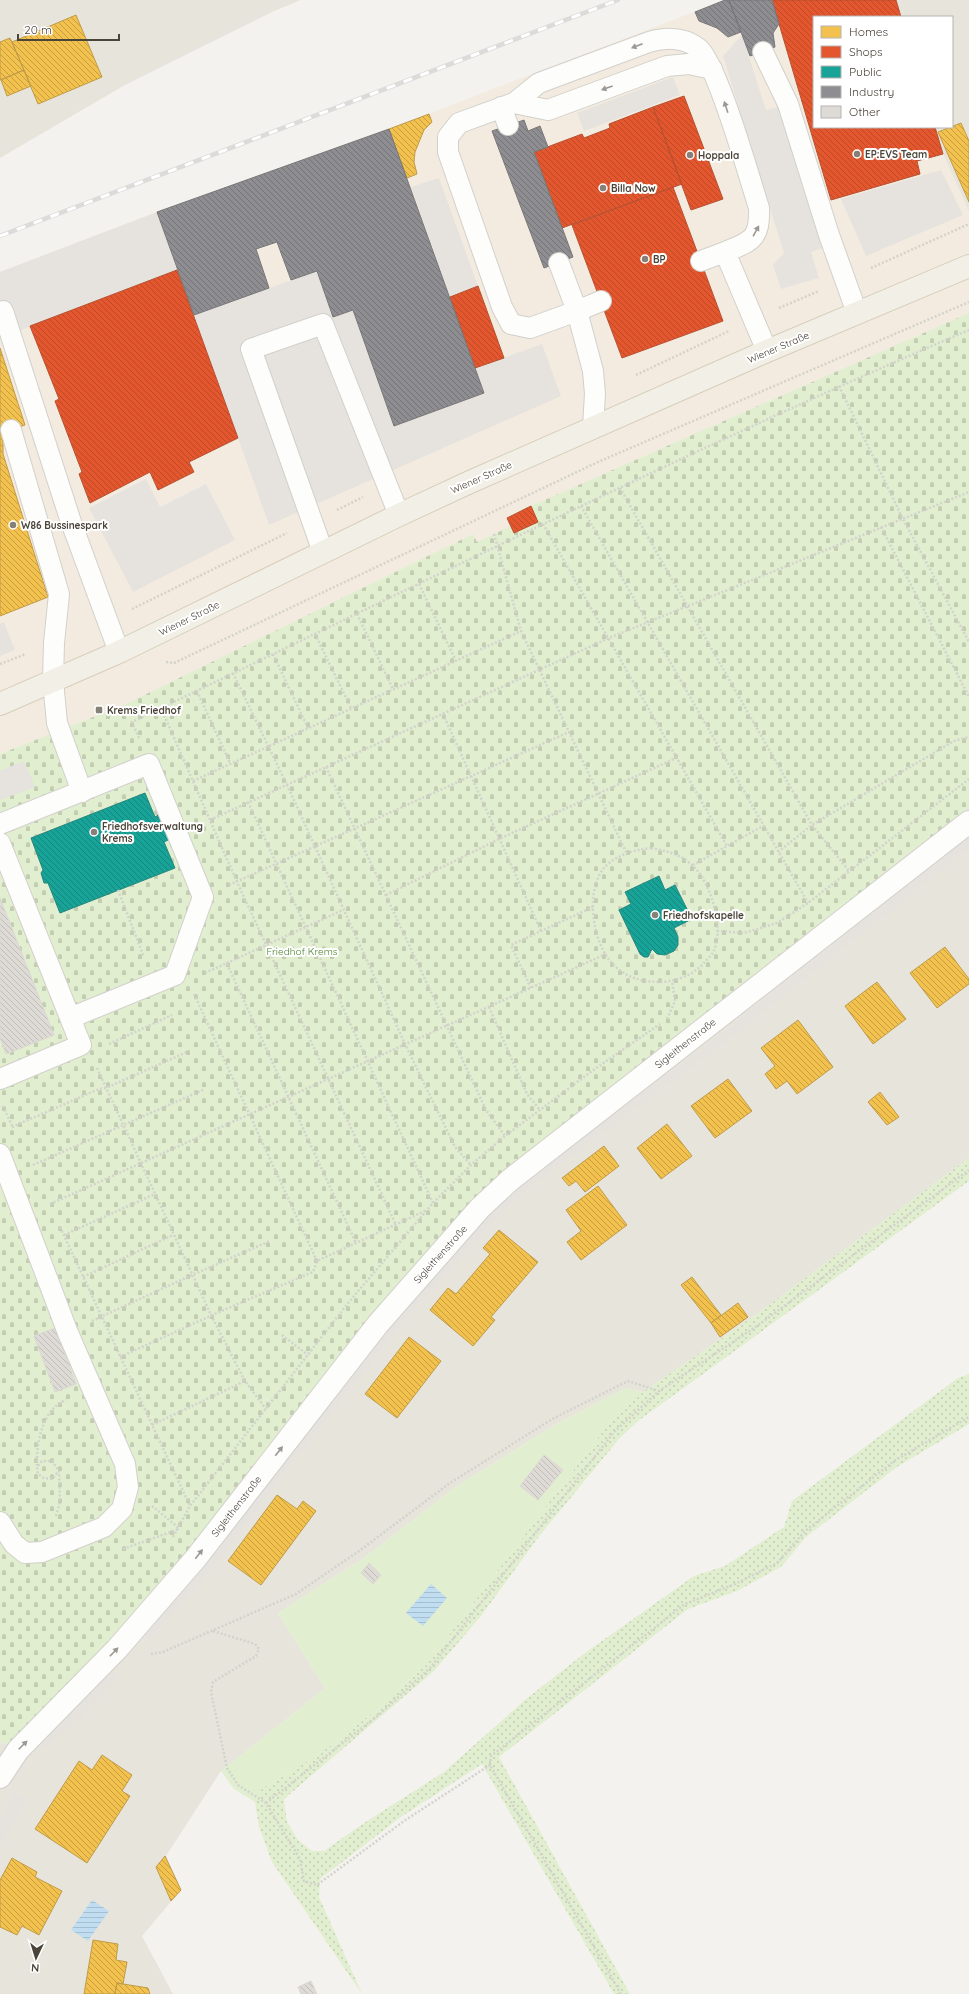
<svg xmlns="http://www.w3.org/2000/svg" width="969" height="1994" viewBox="0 0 969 1994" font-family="Quicksand,sans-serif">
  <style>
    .residential { fill: #e7e4dc }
    .commercial { fill: #f3ebdf }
    .grass { fill: url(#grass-dots) }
    .cemetery { fill: url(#cemetery-stones) }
    .garden { fill: #e1eecf }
    .parking { fill: #e6e3df }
    .water { fill: url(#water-rules) }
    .homes { fill: url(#homes-back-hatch); stroke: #c09c48 }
    .shops { fill: url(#shops-back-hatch); stroke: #b65131 }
    .public { fill: url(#public-back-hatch); stroke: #27867c }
    .industry { fill: url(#industry-back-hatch); stroke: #797777 }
    .building { fill: url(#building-back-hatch); stroke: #dcd9d4 }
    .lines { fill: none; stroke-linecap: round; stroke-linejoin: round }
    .lane-casing { stroke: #d2d0cb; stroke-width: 22 }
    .street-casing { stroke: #d2d0cb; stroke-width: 24 }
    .primary-casing { stroke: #d6cebb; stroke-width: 24 }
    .path { stroke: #d3d2cc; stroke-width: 2.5; stroke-dasharray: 2 2; stroke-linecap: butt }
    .lane { stroke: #fdfdfc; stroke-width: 20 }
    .street { stroke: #fdfdfc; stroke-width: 22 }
    .primary { stroke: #f2efe6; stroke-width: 22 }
    .rail-casing { stroke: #dbdbda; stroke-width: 4.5 }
    .rail { stroke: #fff; stroke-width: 3; stroke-dasharray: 9; stroke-linecap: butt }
    .oneway { fill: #9b9791 }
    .poi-dot { fill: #868178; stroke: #fff; stroke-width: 1.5 }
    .labels { text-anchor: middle; stroke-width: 4; stroke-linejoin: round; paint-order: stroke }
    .poi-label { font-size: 10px; font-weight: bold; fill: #4b4439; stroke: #fff; text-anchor: start }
    .street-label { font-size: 10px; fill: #4b4439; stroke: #fff }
    .park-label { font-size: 10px; fill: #4a7f2a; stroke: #fff }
  </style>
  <defs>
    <pattern id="grass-dots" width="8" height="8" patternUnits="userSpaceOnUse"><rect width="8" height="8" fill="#e1eecf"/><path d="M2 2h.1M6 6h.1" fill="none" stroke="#c3cdb2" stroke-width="1.8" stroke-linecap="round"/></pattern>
    <pattern id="cemetery-stones" width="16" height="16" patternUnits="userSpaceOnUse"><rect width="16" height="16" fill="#e1eecf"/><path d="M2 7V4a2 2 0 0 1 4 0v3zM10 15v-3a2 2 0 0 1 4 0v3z" fill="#c3cdb2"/></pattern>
    <pattern id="water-rules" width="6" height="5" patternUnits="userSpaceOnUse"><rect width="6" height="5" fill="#c0ddf1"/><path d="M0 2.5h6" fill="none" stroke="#a6bfcf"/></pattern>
    <pattern id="homes-back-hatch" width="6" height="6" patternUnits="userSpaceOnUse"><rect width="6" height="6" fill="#f2c14e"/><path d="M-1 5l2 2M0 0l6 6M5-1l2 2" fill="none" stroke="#c69e42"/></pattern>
    <pattern id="shops-back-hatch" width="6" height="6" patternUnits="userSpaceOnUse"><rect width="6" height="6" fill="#e4572e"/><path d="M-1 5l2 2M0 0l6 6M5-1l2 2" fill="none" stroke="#bb4a28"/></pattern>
    <pattern id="public-back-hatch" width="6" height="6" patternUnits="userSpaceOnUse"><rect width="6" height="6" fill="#17a398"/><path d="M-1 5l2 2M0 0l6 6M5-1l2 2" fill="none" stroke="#17867d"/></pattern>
    <pattern id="industry-back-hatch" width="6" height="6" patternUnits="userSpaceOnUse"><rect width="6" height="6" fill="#8d8d92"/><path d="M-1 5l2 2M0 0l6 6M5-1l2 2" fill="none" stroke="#757578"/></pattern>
    <pattern id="building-back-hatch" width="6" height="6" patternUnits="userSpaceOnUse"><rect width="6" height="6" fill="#dedbd6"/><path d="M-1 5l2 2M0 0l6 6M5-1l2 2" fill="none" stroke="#c0bdb8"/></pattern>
  </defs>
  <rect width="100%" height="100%" fill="#f4f2ee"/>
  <path class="residential" d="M0,0H301L272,12L125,85L0,158Z
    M896,0H969V212L943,154L935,127H952V17H901Z
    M969,807V1158L751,1318L643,1392L626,1388L558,1423L454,1488L364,1558L278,1613L325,1688L221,1771L166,1856L181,1890L142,1936L173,1994H0V1742L7,1744L77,1679L370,1317L488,1186Z"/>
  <path class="commercial" d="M725,0H896L901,17H814V127L943,154L969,212V313L531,506L511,526L477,542L473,534L126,704L0,754V272L157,212L389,129Z"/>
  <path class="grass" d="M969,1158V1181L638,1421L619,1439L540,1535L481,1616L434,1671L284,1799L287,1822L298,1840L312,1851H324L364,1823L444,1772L526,1699L585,1653L694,1576L725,1566L784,1527L792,1501L958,1378L969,1374V1424L897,1467L806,1537L781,1567L737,1591L688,1609L499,1757L630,1994H614L482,1764L401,1817L320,1879L319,1897L362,1994L272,1862L259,1827L255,1802L262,1788L288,1774L336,1742L377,1709L427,1664L607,1426L643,1392L751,1318Z"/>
  <path class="cemetery" d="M969,313V807L488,1186L370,1317L190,1552L77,1679L7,1744L0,1742V754L126,704L473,534L477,542L511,526L507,518L531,506Z"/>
  <path class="garden" d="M626,1388L643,1392L607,1426L427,1664L377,1709L336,1742L288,1774L262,1788L255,1802L234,1789L221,1771L325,1688L278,1613L364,1558L454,1488L558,1423Z"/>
  <path class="parking" d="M742,35L766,110L778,107L823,248L811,252L819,278L781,289L773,265L784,253L723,56Z
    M673,77L680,95L584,131L577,113Z
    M941,170L963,215L866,256L841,199Z
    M439,178L478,286L450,297L411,187Z
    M157,212L177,270L0,338V272Z
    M317,271L333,317L353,310L394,425L484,393L475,368L542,344L561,396L269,525L194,315Z
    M146,479L160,507L206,484L235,540L133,592L89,508Z
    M4,622L15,650L0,656V624Z
    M24,761L35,787L0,800V771Z
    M969,837V848L724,1043L527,1189L502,1212L404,1321L290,1465L222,1556L193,1590L149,1640L142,1635L397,1316L495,1208L523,1183L718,1036Z
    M110,1670L118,1676L84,1714L43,1750L37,1742L76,1706Z
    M15,1792L27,1799L0,1847V1818Z"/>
  <path class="water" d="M431,1584L447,1598L423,1626L406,1613Z
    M92,1900L109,1911L88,1941L71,1930Z"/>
  <path class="homes" d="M76,15L102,77L38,104L12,42Z
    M10,38L24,70L0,80V42Z
    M24,70L31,86L7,96L1,80Z
    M429,114L432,122L424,130L415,152L414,162L417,174L407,178L389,129Z
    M961,123L969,141V202L938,132Z
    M0,348L25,425L11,430L3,440V454L48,597L0,616Z
    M945,947L969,979V984L937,1008L910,973Z
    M877,982L906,1019L873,1044L845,1006Z
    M798,1020L833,1067L797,1094L787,1081L776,1089L765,1074L775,1066L761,1048Z
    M728,1079L752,1111L715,1138L691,1106Z
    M880,1092L899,1117L887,1125L868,1102Z
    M667,1124L692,1156L661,1179L637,1148Z
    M604,1146L619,1166L585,1192L576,1181L569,1186L562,1178Z
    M598,1186L627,1225L581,1260L567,1242L581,1231L566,1210Z
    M499,1230L538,1262L491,1317L495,1320L473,1346L430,1310L448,1288L456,1294L490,1254L483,1248Z
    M692,1277L721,1315L711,1323L681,1285Z
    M738,1303L748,1317L720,1337L711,1323Z
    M409,1337L441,1361L397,1418L365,1394Z
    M277,1495L297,1509L303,1501L316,1511L261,1585L228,1561Z
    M102,1755L132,1775L122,1791L130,1796L87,1863L35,1829L79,1761L92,1770Z
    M165,1856L181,1890L171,1901L156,1867Z
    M12,1858L37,1872L35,1877L62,1891L39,1935L22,1926L17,1935L0,1927V1880Z
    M93,1940L118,1944L116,1960L127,1962L123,1984L117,1983L115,1994H84Z
    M117,1983L148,1988L150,1994H115Z"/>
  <path class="shops" d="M772,0H896L901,17H814V127H935L943,154L917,161L920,174L831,200Z
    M684,96L723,199L691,210L653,107Z
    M653,107L682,184L562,228L534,152L582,134L584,138L610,128L609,124Z
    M673,187L723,321L622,358L572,225Z
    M177,270L238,438L189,462L194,472L158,490L150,472L90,503L79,474L82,472L55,401L59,399L30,326Z
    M478,286L504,358L475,368L450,297Z
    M531,506L538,522L514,533L507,518Z"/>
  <path class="public" d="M145,793L155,817L160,814L170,839L164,842L175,868L60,913L48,883H44L41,873L43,870L31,838Z
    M659,876L665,890L675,885L692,919L674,928L678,937V945L674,951L665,955L657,954L652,949L648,957H644L640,954L619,910L631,904L625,892Z"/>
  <path class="industry" d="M725,0H729L741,32L728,37L717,28L699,21L695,12Z
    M729,0H772L779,24L773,33L775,47L750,56Z
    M524,120L528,131L540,126L548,147L534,152L573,257L544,268L492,131Z
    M389,129L484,393L394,426L353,310L333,317L317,271L291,280L277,242L256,249L269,288L194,315L157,212Z"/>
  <path class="building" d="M0,898L54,1035L6,1054L0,1038Z
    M55,1328L76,1384L55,1392L34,1336Z
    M544,1455L563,1470L538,1500L520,1486Z
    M369,1563L381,1575L373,1584L361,1573Z
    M311,1981L317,1994H301L298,1987Z"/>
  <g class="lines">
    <defs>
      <path id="lane" d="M763,52L788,104L829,235L857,313
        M514,103L548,110L667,66L689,64L712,69
        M501,107L508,125
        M701,261L725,252L767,351
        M559,263L577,311L530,328L511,324L502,307L448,152V137L459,123L514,103L539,83L649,42C666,37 683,37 698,48C717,62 750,180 759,208C760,239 752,241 725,252
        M3,311L71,522L119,652
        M593,427L595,394L593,371L577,311L601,301
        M11,430L59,594L54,643L53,681L57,723L82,792
        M323,552L251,349L323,324L399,515
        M0,824L149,764L203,897L175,975L70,1018
        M0,843L81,1045L0,1079
        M0,1154L68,1333L125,1464L128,1487L122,1509L104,1527L42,1552L25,1553L14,1544L0,1522"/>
      <path id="street" d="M0,1777L18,1750L117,1649L196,1558L378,1324L480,1208L510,1180L969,822"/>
      <path id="primary" d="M0,704L119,652L399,515L470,482L767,351L969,266"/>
    </defs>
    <use href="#lane" class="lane-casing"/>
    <use href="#street" class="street-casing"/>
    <use href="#primary" class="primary-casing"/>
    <path class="path" d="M871,268L969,224
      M779,308L819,291
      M636,375L729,331
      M839,386L903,519L969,642
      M620,488L812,825L849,871
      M581,506L808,903
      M337,510L363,497
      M543,524L727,846
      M881,527L969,697
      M494,534L521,631L626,852
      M419,584L456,661
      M132,609L287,533
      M357,614L393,689
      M315,634L351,708
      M273,654L308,728
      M166,662L174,663L598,462L969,302
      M0,664L26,654
      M233,673L287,785L405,1044L455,1147L471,1165
      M197,691L230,763
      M161,708L237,882L396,1225
      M443,714L541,931
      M139,738L132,722C410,589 686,451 969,330
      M326,767L486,1110L505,1136
      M193,781L521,631
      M248,802L433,1203
      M210,820L609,638L969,492
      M651,848C666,851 680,854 692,865C711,881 726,932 712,954C710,957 706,960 704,963C693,975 677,981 661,982C646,982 634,980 621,971C592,953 581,886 609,863C622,853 635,850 651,848Z
      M778,852L812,825L954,741L969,737
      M693,865L763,826
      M229,885L569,732
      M118,890L144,957
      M386,895L499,839L676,758
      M717,931L744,933L777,923L808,903L969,779
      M227,964L356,1243
      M205,973L343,910
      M531,988L511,945L593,907
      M194,994L317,1261
      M489,1007L527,1094L540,1110
      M667,1019L675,1001L672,981
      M109,1044L172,1015
      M97,1068L212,1317L245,1381L266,1409
      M3,1106L13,1128
      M12,1127L99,1089L106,1088L187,1052
      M33,1165L205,1089
      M50,1204L606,954
      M60,1227L190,1506
      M64,1235L155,1194
      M83,1277L173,1235
      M92,1321L192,1275L270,1241
      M282,1335L308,1355
      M120,1357L219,1312L313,1272L317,1261L427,1210
      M152,1425L245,1381
      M37,1466C36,1444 42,1409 66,1400
      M152,1506L179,1528
      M56,1516L60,1502L59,1471L52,1461H42L37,1467L38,1474L44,1478L52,1479L59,1471
      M173,1537L190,1506L349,1302L433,1203L471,1165L505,1136L592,1071L660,1024
      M123,1549L179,1529
      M213,1631L255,1644L259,1649L256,1656L213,1682L211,1692L227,1768L238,1785L266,1803L300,1859L304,1881L317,1885L404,1821L490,1765
      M151,1654L163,1652L296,1594L359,1551L450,1483L554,1418L628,1381L659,1391
      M266,1803L381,1713L431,1667L614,1432L659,1391L757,1326L969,1170
      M621,1994L490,1765L491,1756L685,1604L735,1584L777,1563L804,1532L894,1461L969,1417"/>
    <use href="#lane" class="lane"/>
    <use href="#street" class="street"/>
    <use href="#primary" class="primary"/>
    <defs>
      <path id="rail" d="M0,236L618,0"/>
    </defs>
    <use href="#rail" class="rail-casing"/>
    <use href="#rail" class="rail"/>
  </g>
  <defs><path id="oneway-solid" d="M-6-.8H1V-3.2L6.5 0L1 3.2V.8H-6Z"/></defs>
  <g class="oneway">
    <use href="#oneway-solid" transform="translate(637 46) rotate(159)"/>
    <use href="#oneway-solid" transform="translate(607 88) rotate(160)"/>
    <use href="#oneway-solid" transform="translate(726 107) rotate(-108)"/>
    <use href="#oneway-solid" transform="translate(756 231) rotate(-61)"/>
    <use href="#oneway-solid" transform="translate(279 1451) rotate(-52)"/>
    <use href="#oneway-solid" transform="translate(199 1554) rotate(-52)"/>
    <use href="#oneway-solid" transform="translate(114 1652) rotate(-46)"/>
    <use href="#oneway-solid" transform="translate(23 1745) rotate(-45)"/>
  </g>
  <g class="poi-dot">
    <circle cx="857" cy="154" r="4"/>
    <circle cx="690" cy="155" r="4"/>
    <circle cx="603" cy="188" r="4"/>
    <circle cx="645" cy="259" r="4"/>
    <circle cx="13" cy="525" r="4"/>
    <rect x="95" y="706" width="8" height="8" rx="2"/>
    <circle cx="94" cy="832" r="4"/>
    <circle cx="655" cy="915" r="4"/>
  </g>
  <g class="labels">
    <g class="poi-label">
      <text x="865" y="158">EP:EVS Team</text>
      <text x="698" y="159">Hoppala</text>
      <text x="611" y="192">Billa Now</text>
      <text x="653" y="263">BP</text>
      <text x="21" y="529">W86 Bussinespark</text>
      <text x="107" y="714">Krems Friedhof</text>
      <text x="102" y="830">Friedhofsverwaltung<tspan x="102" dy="12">Krems</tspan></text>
      <text x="663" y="919">Friedhofskapelle</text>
    </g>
    <g class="street-label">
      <text transform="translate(778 347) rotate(-23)" y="4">Wiener Straße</text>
      <text transform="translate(481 477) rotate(-24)" y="4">Wiener Straße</text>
      <text transform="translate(189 618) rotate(-26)" y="4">Wiener Straße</text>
      <text transform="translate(685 1043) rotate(-38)" y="4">Sigleithenstraße</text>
      <text transform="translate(440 1254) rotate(-48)" y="4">Sigleithenstraße</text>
      <text transform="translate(236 1506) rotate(-52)" y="4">Sigleithenstraße</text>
    </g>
    <g class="park-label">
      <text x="302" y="955">Friedhof Krems</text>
    </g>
  </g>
  <rect x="813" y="16" width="140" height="112" fill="#ffffff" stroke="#b7b4b0"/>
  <rect x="821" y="26" width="20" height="12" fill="#f2c14e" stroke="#b7b4b0"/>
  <text x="849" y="36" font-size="12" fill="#4b4439">Homes</text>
  <rect x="821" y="46" width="20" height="12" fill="#e4572e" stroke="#b7b4b0"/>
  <text x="849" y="56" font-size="12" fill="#4b4439">Shops</text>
  <rect x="821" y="66" width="20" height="12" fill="#17a398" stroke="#b7b4b0"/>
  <text x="849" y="76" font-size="12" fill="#4b4439">Public</text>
  <rect x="821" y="86" width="20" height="12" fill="#8d8d92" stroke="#b7b4b0"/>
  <text x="849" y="96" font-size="12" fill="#4b4439">Industry</text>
  <rect x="821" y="106" width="20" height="12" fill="#dedbd6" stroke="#b7b4b0"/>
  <text x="849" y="116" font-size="12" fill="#4b4439">Other</text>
  <g transform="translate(36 1958) rotate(184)" stroke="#ffffff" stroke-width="3" paint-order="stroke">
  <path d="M0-3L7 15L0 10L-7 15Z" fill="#4b4439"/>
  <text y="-6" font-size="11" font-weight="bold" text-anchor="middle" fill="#4b4439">N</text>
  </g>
  <path d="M18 34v6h101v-6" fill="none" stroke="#4b4439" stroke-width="2"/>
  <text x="24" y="34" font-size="12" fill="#4b4439" stroke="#ffffff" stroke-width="3" paint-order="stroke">20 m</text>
</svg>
